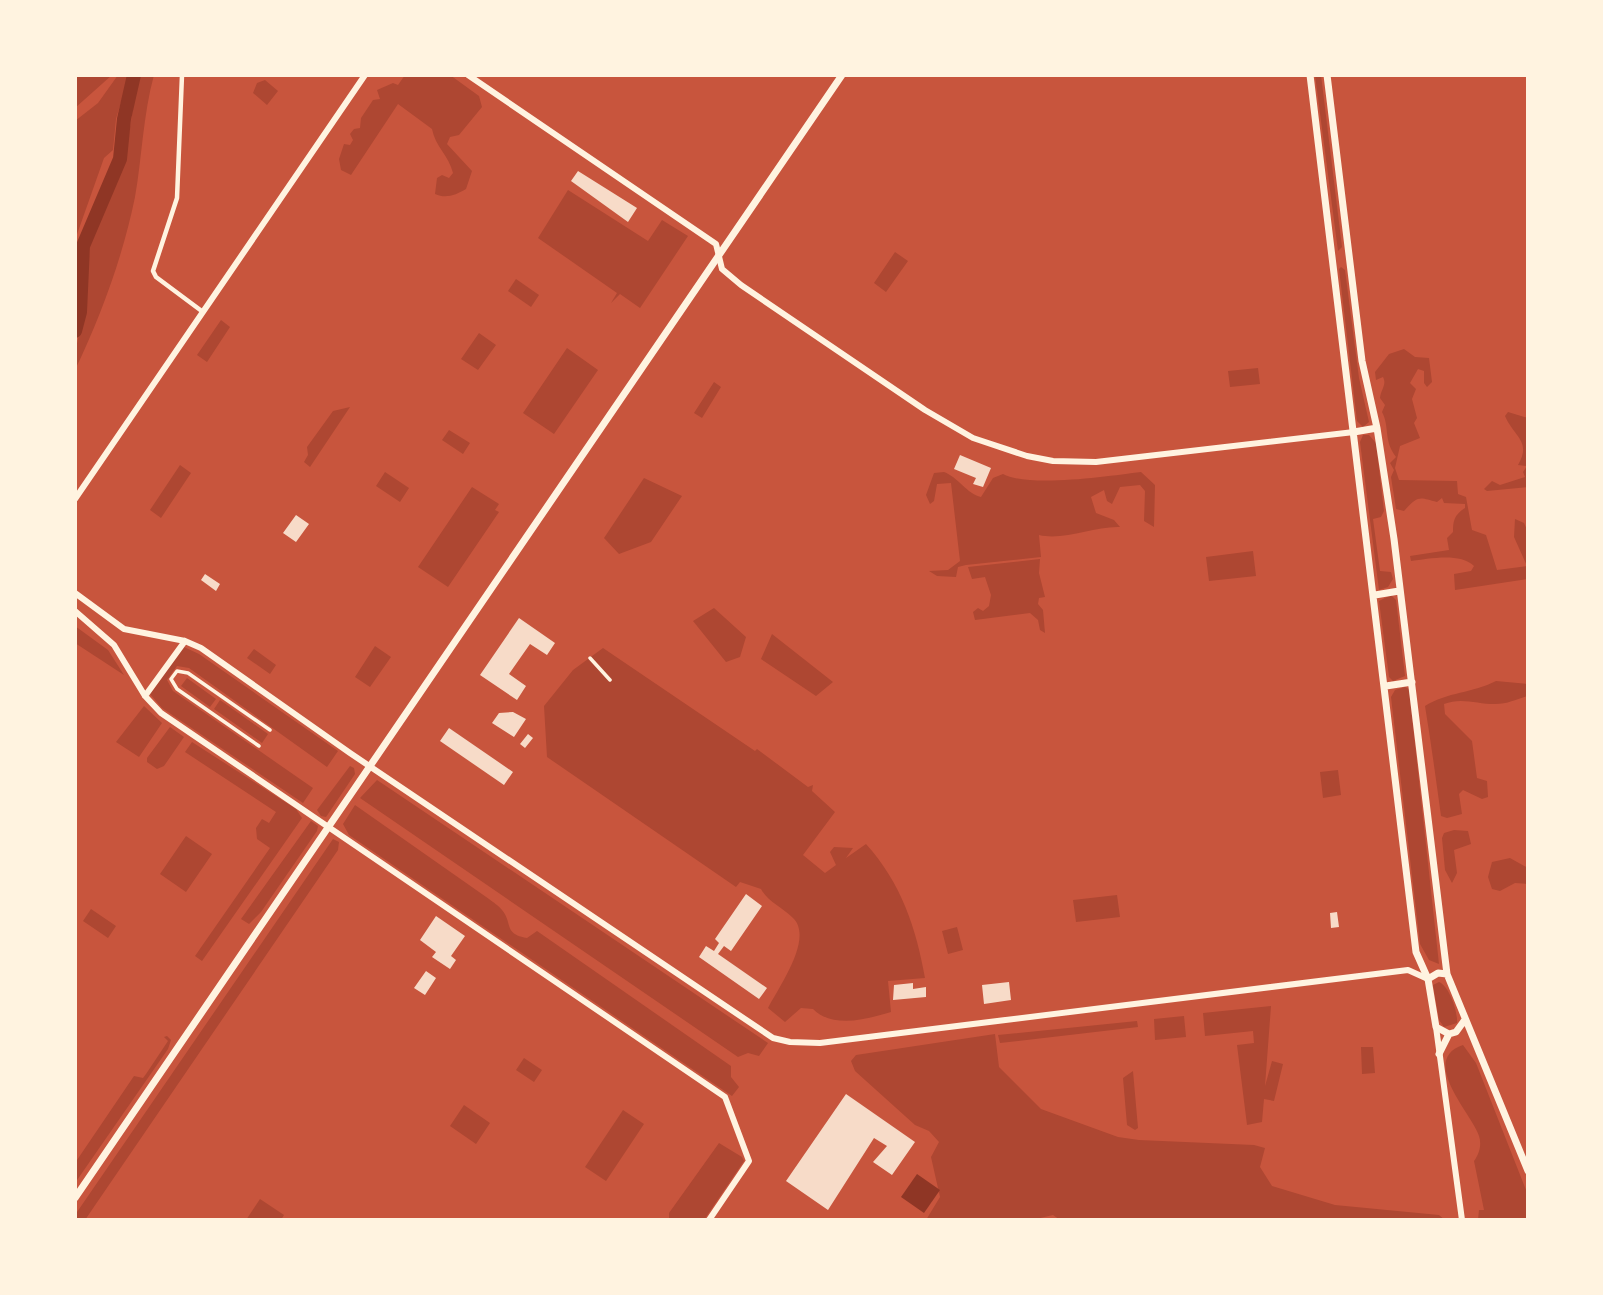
<svg xmlns="http://www.w3.org/2000/svg" width="1603" height="1295" viewBox="0 0 1603 1295" font-family="'Libre Baskerville',serif">
  <style>
    .green { fill: #ae4732 }
    .water { fill: #8f3625 }
    .lines { fill: none; stroke-linecap: round; stroke-linejoin: round }
    .river { stroke: #8f3625; stroke-width: 14 }
    .building { fill: #f7dbc8 }
    .pedestrian { stroke: #fff3e0; stroke-width: 3.5 }
    .minor { stroke: #fff3e0; stroke-width: 4.5 }
    .secondary { stroke: #fff3e0; stroke-width: 6 }
    .primary { stroke: #fff3e0; stroke-width: 7 }
  </style>
  <rect width="100%" height="100%" fill="#c8553d"/>
  <path class="green" d="M75,75H112L75,108Z
    M118,75H129L116,119L113,150L104,158L75,240V121L98,103Z
    M138,75H154C143,115 142,157 135,197C123,256 101,316 75,370V353L86,300L90,242L125,160Z
    M405,75H450L479,96L482,107L459,135L450,137L447,144L472,171L466,189C456,195 446,199 435,194L437,178L442,175L449,178L453,173C449,156 435,146 432,129L398,104L351,175L341,170L339,159L344,144L350,145L353,140L350,134L354,129L360,128L361,118L373,100L380,99L377,90L393,83L398,85Z
    M1315,75H1321L1342,247L1338,251Z
    M265,80L278,91L267,105L253,93L257,83Z
    M568,190L648,241L662,220L688,236L640,308L620,294L611,303L617,293L538,238Z
    M895,252L908,261L886,292L874,283Z
    M1341,267L1345,270L1359,378L1369,422L1363,427L1357,421L1339,269Z
    M516,279L539,295L531,307L508,291Z
    M221,320L230,327L207,362L197,355Z
    M479,333L496,345L478,370L461,359Z
    M567,348L598,370L554,434L523,413Z
    M1404,349L1415,357L1429,358L1432,382L1427,387L1424,383V371L1418,369L1410,383L1416,389L1412,399L1417,418L1414,423L1420,438L1400,446L1395,468L1399,480L1457,481L1458,494L1466,497L1472,530L1486,535L1497,570L1527,566L1514,537L1515,519L1524,523L1528,532V579L1455,590L1454,574L1471,571L1474,566C1460,552 1428,559 1411,561L1410,556L1449,550L1447,538L1453,532C1453,521 1454,515 1465,508V504L1444,503L1442,498L1437,502C1420,498 1419,494 1404,511L1396,509L1391,477L1394,470L1390,463L1396,457C1383,440 1390,427 1382,412L1385,405L1380,398C1381,389 1387,385 1383,377L1376,380L1375,372L1389,354Z
    M1258,368L1260,384L1230,387L1228,371Z
    M714,382L721,387L702,418L694,413Z
    M350,407L310,467L304,462L308,455L307,447L333,411Z
    M1508,412L1528,418V487L1487,491L1484,489L1492,481L1500,485L1525,477L1523,472L1527,466L1518,465C1532,441 1514,437 1505,416Z
    M449,430L470,443L463,454L442,440Z
    M1363,435H1369L1376,443L1384,511L1381,517L1373,519L1380,571L1391,572L1393,579L1388,587L1379,590L1360,442Z
    M180,465L191,473L161,518L150,510Z
    M385,472L409,488L400,502L376,486Z
    M944,472C958,477 967,494 981,497L993,478L1003,474C1029,488 1109,476 1141,472L1155,485L1154,527L1144,521L1145,491L1140,485L1120,487L1112,504L1107,501L1104,490L1091,497L1096,513L1114,520L1120,527C1094,526 1064,541 1039,535L1041,557L966,565L958,567L956,577L937,576L929,571L948,570L960,561L951,483L937,484L934,501L930,504L926,495L934,473Z
    M644,478L682,496L651,542L619,554L604,538Z
    M472,487L499,504L495,510L499,512L448,587L418,567Z
    M1253,551L1256,576L1209,581L1206,557Z
    M1040,559L1039,573L1045,597L1039,598L1038,604L1043,610L1045,633L1040,630L1038,620L1030,613L975,620L973,612L978,608L983,611L989,606L991,595L985,577L972,579L968,567Z
    M1391,595L1396,600L1405,676L1393,681L1389,677L1379,601Z
    M714,608L746,637L740,657L726,662L693,621Z
    M75,626L108,650L124,675L75,643Z
    M772,634L833,682L816,696L761,659Z
    M375,646L391,657L370,687L355,677Z
    M184,647L199,654L338,751L327,767L189,668L177,666L167,680L173,691L313,788L303,803L162,708L150,694Z
    M603,648L755,751L757,749L808,787L813,785L812,791L835,812L803,855L825,873L836,865L830,852L834,847L853,848L846,858L866,844C901,883 916,927 925,978L888,981L891,1012C868,1019 833,1029 813,1009L801,1008L785,1022L768,1008C779,987 814,938 793,918C782,907 768,902 761,889L740,882L736,887L547,757L544,706L573,670Z
    M254,649L276,665L270,674L247,658Z
    M187,678L216,699L210,707L181,686Z
    M1496,681L1528,684V696C1516,699 1509,704 1495,704C1477,704 1461,697 1444,704L1445,714L1472,741L1477,778L1487,781L1488,797L1482,799L1463,790L1459,794L1462,814L1447,818L1441,816C1436,779 1431,743 1425,706C1447,692 1473,693 1496,681Z
    M1405,687L1409,689L1439,964L1429,960L1420,944L1391,697L1395,690Z
    M220,700L268,734L262,743L214,709Z
    M144,706L162,723L139,757L116,742Z
    M170,727L184,737L164,766L157,769L147,762V758Z
    M192,742L296,809L302,818L202,961L195,956L270,848L257,839L256,828L262,819L269,823L276,812L185,752Z
    M350,766L354,768L355,774L326,817L321,816L317,810Z
    M1338,770L1341,795L1323,798L1320,772Z
    M377,780L768,1043L759,1056L748,1053L738,1057L360,798Z
    M355,805L489,899C493,902 499,906 502,910C513,923 503,934 527,938L537,931L731,1066V1077L739,1087L732,1096L349,835L343,824Z
    M311,821L318,826L317,831L261,912L249,924L241,919Z
    M1454,830L1468,831L1471,844L1454,850L1457,873L1452,883L1445,870L1442,838L1444,833Z
    M186,836L212,854L186,892L160,874Z
    M333,839L339,842L338,850L85,1220H75V1215Z
    M1510,858L1528,868V884L1515,883L1500,891L1492,889L1488,877L1492,862Z
    M1117,895L1120,917L1076,922L1073,900Z
    M91,909L116,926L108,938L83,921Z
    M957,927L963,950L948,954L942,931Z
    M1439,982C1449,986 1458,1011 1457,1023L1444,1027L1439,1020L1433,985Z
    M1271,1006L1265,1086L1272,1061L1283,1064L1274,1101L1264,1099L1262,1122L1247,1125L1237,1045L1254,1043L1253,1031L1205,1036L1203,1013Z
    M1184,1016L1186,1037L1155,1040L1154,1019Z
    M1137,1021L1138,1027L1000,1043L998,1035Z
    M995,1034L999,1067L1041,1109L1118,1137L1139,1140L1254,1145L1265,1148L1260,1167L1272,1186L1335,1205L1439,1215L1445,1220H1060L1053,1215L1032,1220H926L940,1197L931,1157L939,1142L929,1131L915,1125L855,1071L851,1061L856,1055Z
    M167,1036L171,1040L168,1049L75,1183V1163L134,1076L143,1078L146,1074L168,1041L164,1037Z
    M1463,1045L1476,1063L1528,1195V1220H1478L1479,1210H1484L1474,1161C1479,1154 1482,1145 1479,1136C1473,1115 1418,1060 1463,1045Z
    M1361,1047H1373L1375,1073L1362,1074Z
    M524,1058L542,1070L534,1082L516,1070Z
    M1133,1071L1138,1128L1135,1130L1127,1125L1123,1078Z
    M464,1105L490,1123L476,1144L450,1126Z
    M623,1110L644,1124L606,1181L585,1167Z
    M719,1143L742,1157L744,1161L704,1220H669V1213Z
    M260,1199L284,1215L281,1220H246Z"/>
  <path class="water" d="M917,1174L940,1190L924,1213L901,1197Z"/>
  <g class="lines">
    <path class="river" d="M75,331L80,312L83,246L120,159L124,119L134,75"/>
  </g>
  <path class="building" d="M578,171L637,208L628,222L571,181Z
    M960,455L991,468L983,487L973,484L976,478L954,469Z
    M296,515L309,524L296,542L283,533Z
    M205,574L220,584L216,591L201,580Z
    M519,618L555,643L547,655L530,644L509,674L526,686L517,700L480,675Z
    M513,712L526,719L514,737L492,723L499,713Z
    M449,728L513,772L504,785L440,741Z
    M528,734L533,738L525,748L520,744Z
    M746,894L762,906L731,951L724,946L718,954L767,988L759,999L699,957L706,946L714,951L719,943L715,939Z
    M1337,912L1339,927L1331,928L1330,913Z
    M436,916L465,936L451,956L456,960L450,969L432,957L436,952L420,940Z
    M426,971L436,978L425,995L414,988Z
    M1009,982L1011,1000L984,1004L982,985Z
    M913,983V989L926,987V997L893,1000L894,985Z
    M846,1094L915,1142L892,1175L873,1162L887,1146L874,1138L828,1210L786,1181Z"/>
  <g class="lines">
    <path class="pedestrian" d="M590,658L610,680
      M259,746L177,689L171,679L177,671L188,673L270,730"/>
    <path class="minor" d="M182,75L177,198L153,271L156,277L203,312"/>
    <path class="secondary" d="M468,75L716,244L722,269L741,285L925,410L973,438L1027,456L1053,461L1096,462L1354,432
      M75,499L365,75
      M75,593L124,629L185,641L201,648L350,753L773,1038L790,1042L820,1043L1408,970L1428,979
      M75,611L114,645L145,696L161,713L725,1097L749,1161L709,1220
      M145,696L185,641
      M1436,1027L1462,1220"/>
    <path class="primary" d="M1310,75L1416,952L1428,979L1436,1027L1449,1034L1456,1032L1464,1021
      M1327,75L1362,361L1377,428L1394,539L1447,974L1528,1171
      M1354,432L1377,428
      M1375,595L1399,591
      M1386,686L1412,682
      M1428,979L1438,973L1447,974
      M1439,1054L1449,1034
      M75,1198L842,75"/>
  </g>
  <rect width="1603" height="1295" fill="none" stroke="#fff3e0" stroke-width="154"/>
</svg>
